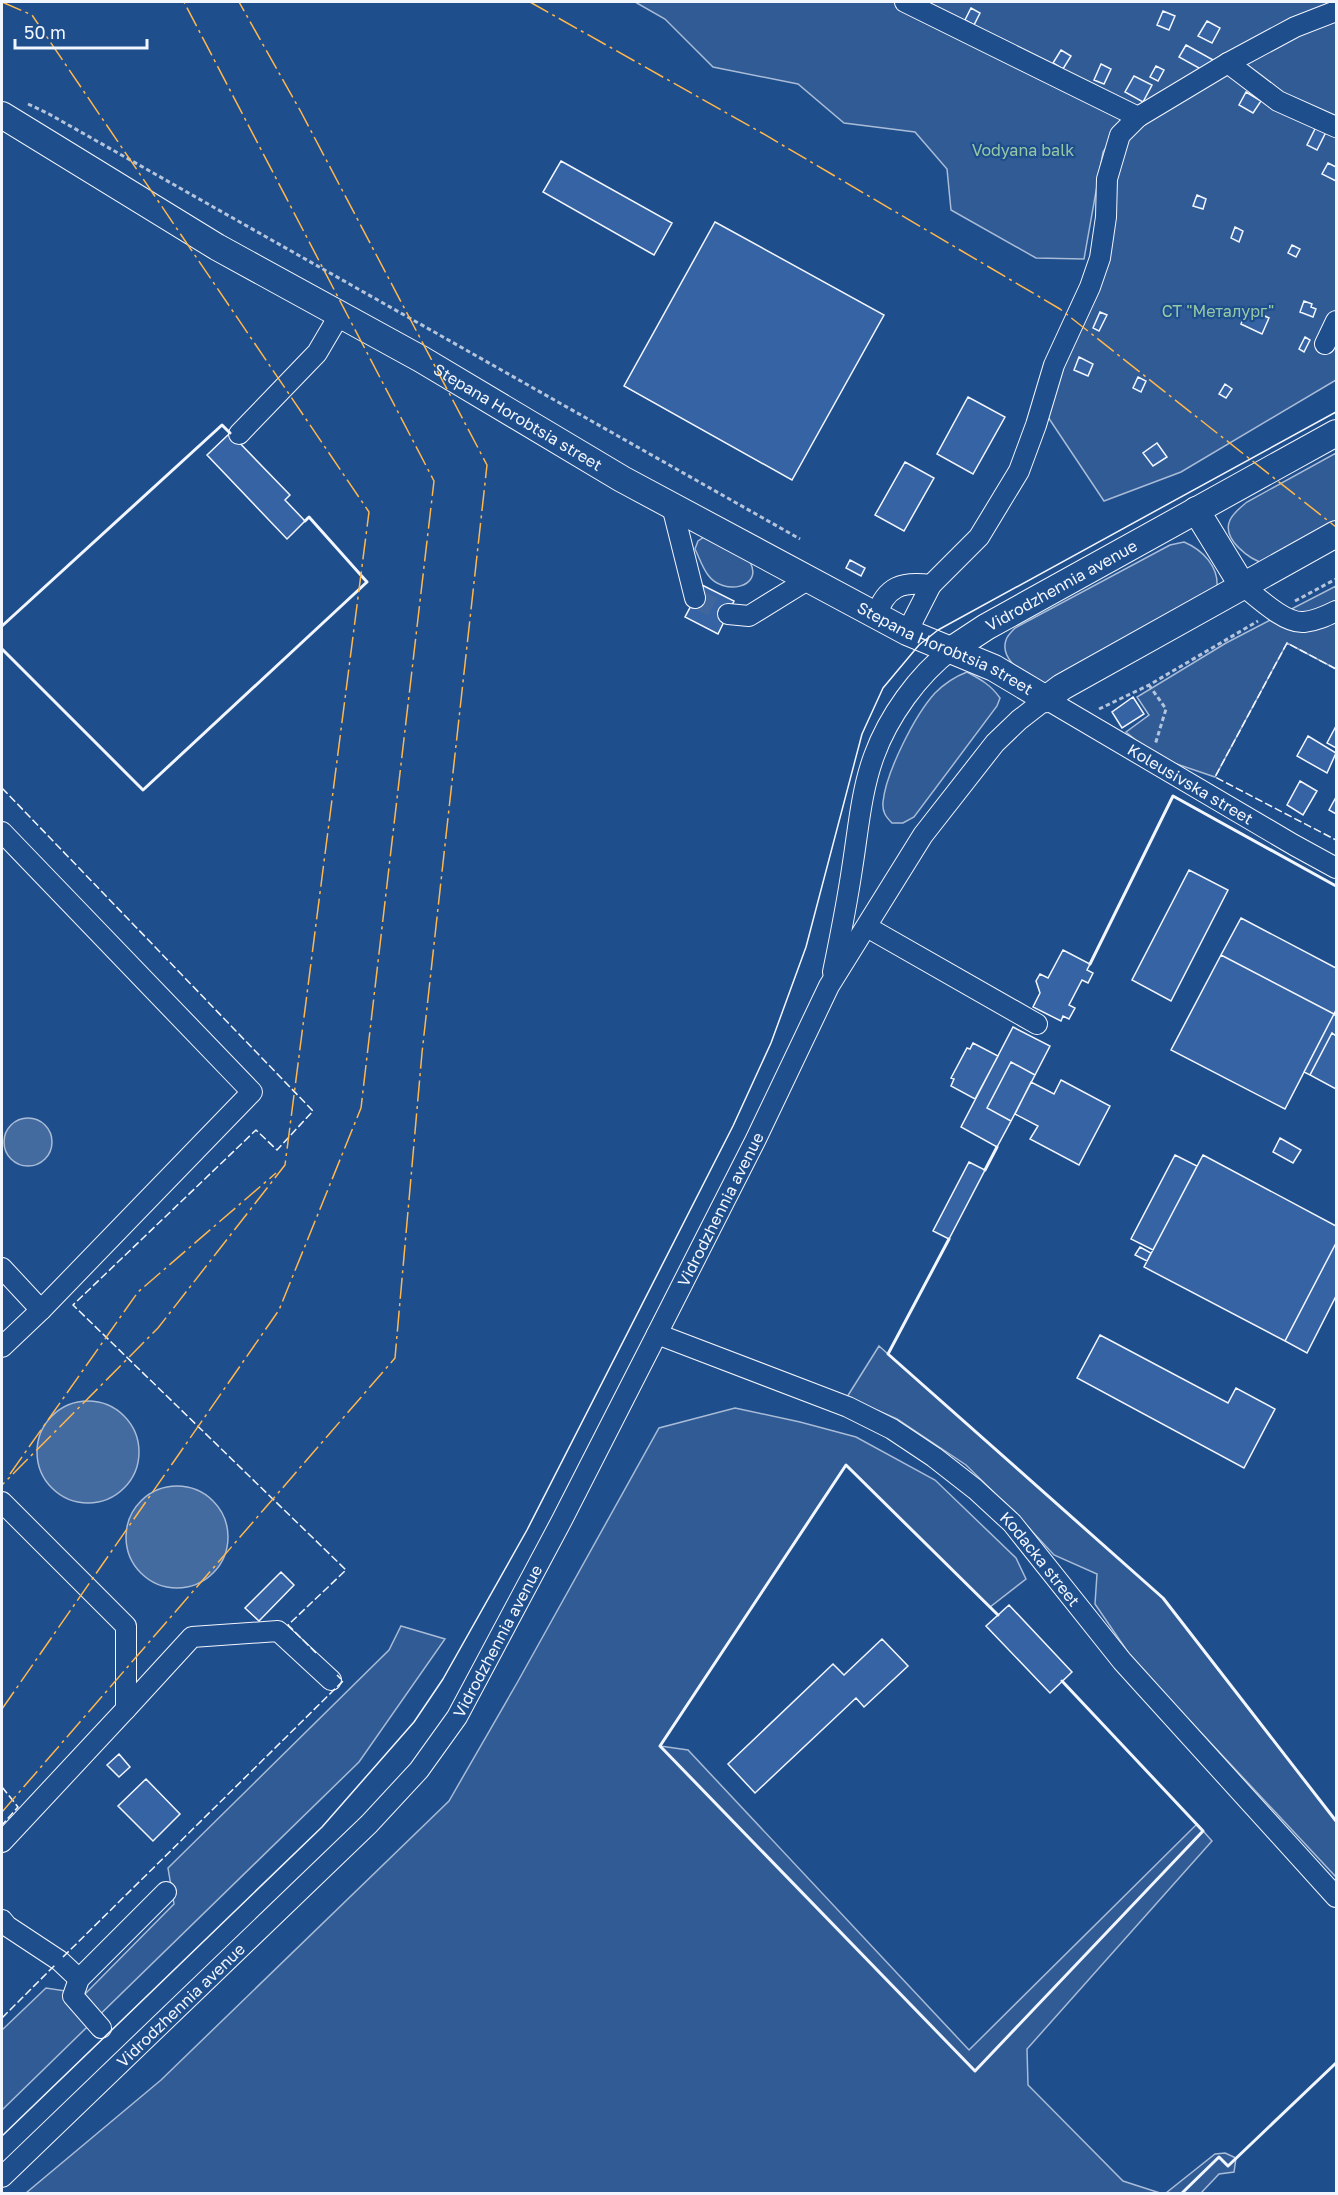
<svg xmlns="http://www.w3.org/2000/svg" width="1338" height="2195" viewBox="0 0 1338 2195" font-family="'Golos Text',sans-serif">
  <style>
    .green { fill: #305b95; stroke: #a8bbd7; stroke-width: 1.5 }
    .water { fill: #446ba0; stroke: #a8bbd7; stroke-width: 1.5 }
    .building { fill: #3563a3; stroke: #f2f6ff; stroke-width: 1.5 }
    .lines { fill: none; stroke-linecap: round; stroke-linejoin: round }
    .minor-tunnel { stroke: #3f679d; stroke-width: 20; stroke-dasharray: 20 10; stroke-linecap: butt }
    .minor-casing { stroke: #f2f6ff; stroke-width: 22 }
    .major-casing { stroke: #f2f6ff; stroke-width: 28 }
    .path { stroke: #b3c4dc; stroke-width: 3; stroke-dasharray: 4.5 3; stroke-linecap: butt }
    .minor { stroke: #1f4e8c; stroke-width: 20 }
    .major { stroke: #1f4e8c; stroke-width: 26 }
    .tram { stroke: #f2f6ff; stroke-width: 1.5 }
    .fence { stroke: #f2f6ff; stroke-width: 1.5; stroke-dasharray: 8 3; stroke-linecap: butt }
    .wall { stroke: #f2f6ff; stroke-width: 3 }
    .power { stroke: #ffb74d; stroke-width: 1.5; stroke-dasharray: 21 4.5 3 4.5; stroke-linecap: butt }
    .labels { text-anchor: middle; stroke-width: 4.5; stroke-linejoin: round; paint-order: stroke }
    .park-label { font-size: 16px; fill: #97c8a6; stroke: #1f4e8c }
    .street-label { font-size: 16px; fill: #f2f6ff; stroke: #1f4e8c }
  </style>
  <rect width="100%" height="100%" fill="#1f4e8c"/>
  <path class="green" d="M635,2H897L1128,113L1103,152L1084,259L1036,258L951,210L947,169L915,132L844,123L798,84L713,67L665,19Z
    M910,2H1336V380L1181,472L1104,501L1048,417L1112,185L1127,135L1140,116Z
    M1336,453V526L1266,564C1250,560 1221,539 1230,520C1234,512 1241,507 1247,502Z
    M704,537C715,542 744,553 750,562C764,588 723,596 708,575C702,567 699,557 695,549L698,541Z
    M1184,542C1203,550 1219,567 1217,588L1049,684L1039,685C1026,675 999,660 1006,640C1007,636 1012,631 1015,628L1170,545Z
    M1336,586V669L1287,643L1215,777L1156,757L1126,732L1149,715L1137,697L1226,643Z
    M967,672C980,679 991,685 1000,698L997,706L914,817L903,823H892C886,817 882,812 883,802C886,772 915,715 935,693C945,683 954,677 967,672Z
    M879,1346L1163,1598L1336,1821V1877L1134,1661L1095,1604L1097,1574L1054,1555L1016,1514L966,1465L897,1419L847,1397Z
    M735,1408L800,1422L856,1437L935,1480L1016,1558L1026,1579L990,1607L846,1465L660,1746L688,1750L969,2050L1197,1824L1212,1841L1027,2049L1028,2085L1123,2181L1160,2193H26L161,2080L449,1801L517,1683L659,1428Z
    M401,1626L445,1639L359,1762L2,2110V2030L46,1988L85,1994L174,1904L168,1868L389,1650Z
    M1225,2153L1236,2158L1234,2172L1219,2174L1201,2193H1166L1215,2154Z"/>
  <path class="water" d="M4 1142a24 24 0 1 1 48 0a24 24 0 1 1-48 0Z
    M37 1452a51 51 0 1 1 102 0a51 51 0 1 1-102 0Z
    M126 1537a51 51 0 1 1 102 0a51 51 0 1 1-102 0Z"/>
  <path class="building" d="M971,8L980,13L974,25L965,20Z
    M1163,11L1175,16L1169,30L1157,25Z
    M1207,21L1220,28L1212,43L1198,36Z
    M1186,45L1215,61L1208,73L1179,57Z
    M1061,50L1071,56L1063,69L1053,63Z
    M1101,64L1111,69L1104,84L1094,80Z
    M1156,66L1164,70L1158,81L1150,77Z
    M1134,76L1152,85L1143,102L1125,92Z
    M1246,92L1261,101L1253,113L1239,105Z
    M1316,127L1326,132L1317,150L1307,145Z
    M561,161L672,223L654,255L543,192Z
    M1328,163L1336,167V181L1322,174Z
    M1197,195L1206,199L1203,209L1193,206Z
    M715,222L884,315L792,480L624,386Z
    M1235,227L1243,231L1239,242L1231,238Z
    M1292,245L1300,249L1296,257L1288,253Z
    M1304,301L1312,304L1311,307L1316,309L1313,317L1300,312Z
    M1247,308L1269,318L1262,334L1241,324Z
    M1100,312L1107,315L1099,331L1093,328Z
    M1305,337L1310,340L1304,352L1299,349Z
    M1079,357L1093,364L1088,376L1074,370Z
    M1138,377L1146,381L1141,392L1133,388Z
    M1225,384L1232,389L1226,398L1219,394Z
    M968,397L1005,417L973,474L937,454Z
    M230,433L290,495L285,500L305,521L287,539L207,455Z
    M1157,443L1167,457L1153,466L1143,453Z
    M905,462L934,478L904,531L875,515Z
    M850,560L865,568L861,576L846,568Z
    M702,585L734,601L718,634L685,617Z
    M1133,697L1144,714L1122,728L1112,712Z
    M1336,726V748L1327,743Z
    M1308,736L1336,753L1327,773L1297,756Z
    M1300,781L1317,791L1303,815L1287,805Z
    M1336,797V814L1329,810Z
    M1189,870L1228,890L1171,1001L1132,980Z
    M1241,918L1336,968V1010L1334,1014L1221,955Z
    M1063,950L1090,964L1087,970L1093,973L1088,983L1082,980L1069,1005L1075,1008L1069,1019L1063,1016L1061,1021L1033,1007L1040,993L1036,981L1040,974L1048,978Z
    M1221,955L1334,1014L1285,1109L1171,1050Z
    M1334,1014L1336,1016V1036L1332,1033L1310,1075L1304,1072Z
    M1013,1027L1050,1046L1035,1075L1011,1062L987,1108L1011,1121L997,1147L961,1127Z
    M1332,1033L1336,1036V1089L1310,1075Z
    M973,1043L998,1056L975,1099L951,1086L954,1079L951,1078L967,1048L970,1049Z
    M1011,1062L1035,1075L1011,1121L987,1108Z
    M1061,1080L1110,1106L1079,1165L1030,1139L1038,1126L1015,1114L1031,1082L1054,1094Z
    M1280,1138L1301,1150L1293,1163L1273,1152Z
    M1175,1155L1197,1166L1153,1250L1131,1239Z
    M1203,1155L1336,1226V1243L1285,1341L1144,1267Z
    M969,1162L985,1170L949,1239L933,1231Z
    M1336,1243V1296L1307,1353L1285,1341Z
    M1140,1247L1151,1253L1147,1261L1135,1255Z
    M1100,1335L1228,1403L1236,1388L1275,1409L1244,1468L1077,1378Z
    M281,1572L294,1585L259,1621L245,1608Z
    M1009,1605L1072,1672L1050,1693L986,1626Z
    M882,1639L908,1666L864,1707L856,1698L755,1793L728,1764L833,1664L844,1675Z
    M119,1754L130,1767L119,1777L107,1765Z
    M146,1779L180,1814L153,1841L118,1806Z"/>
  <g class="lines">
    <path class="minor-tunnel" d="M695,598L728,614"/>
    <defs>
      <g id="minor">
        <path d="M905,2L1138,117"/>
        <path d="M1228,63L1278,101L1336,127"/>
        <path d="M1325,344L1336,321"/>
        <path d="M239,434L317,353L340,314"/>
        <path d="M672,506L695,598"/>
        <path d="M1242,585C1257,597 1285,624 1304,622C1316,621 1326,616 1336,611"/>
        <path d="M728,614L749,616L809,579"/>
        <path d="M876,616C886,586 902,581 931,585L979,537L1019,471L1036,425L1054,365L1090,287L1100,258L1106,217L1107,179L1120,135L1138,117L1228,63L1295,27L1336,11"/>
        <path d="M907,632L931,585"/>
        <path d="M2,832L252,1092L41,1310L2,1347"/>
        <path d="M867,927L1037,1024"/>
        <path d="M833,972C840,938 847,903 852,869C858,832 861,791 874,756C888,717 918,675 951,650"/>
        <path d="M2,1268L41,1310"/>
        <path id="s1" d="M657,1334L848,1407L892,1429L934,1457L975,1489L1012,1523L1122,1661L1336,1897"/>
        <path d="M2,1502L126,1626V1709L192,1637L278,1631L331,1680"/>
        <path d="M2,1842L126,1709"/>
        <path d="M2,1920L7,1926L60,1961L79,1979"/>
        <path d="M101,2028L73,1996L79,1979L166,1892"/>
        <path id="s2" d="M2,2177L369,1824L419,1770L457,1717L562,1520L657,1334L756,1139L829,986L923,835L995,743L1019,720L1046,699L1294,845L1336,868"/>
      </g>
      <g id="major">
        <path id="s3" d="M2,115L217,247L421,359L622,479L907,632L994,668L1046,699L1062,687L1336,534"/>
        <path d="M1196,510L1242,585"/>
        <path id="s4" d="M951,650L986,627L1336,433"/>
      </g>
    </defs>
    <use href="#minor" class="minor-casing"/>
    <use href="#major" class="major-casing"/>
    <path class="path" d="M28,104L49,114L800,539
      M1295,601L1336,579
      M1149,685L1166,709L1155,745
      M1099,709L1149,685L1258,621"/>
    <use href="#minor" class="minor"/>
    <use href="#major" class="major"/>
    <path class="tram" d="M2,2136L322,1827L414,1722L443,1679L527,1530L733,1126L771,1043L806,947L862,734L883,688L919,645L938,630L1336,412"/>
    <path class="fence" d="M1336,669L1287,643L1215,777L1336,840
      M2,788L313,1111L277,1150L256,1130L73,1305L346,1570L288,1625L316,1653
      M2,1787L18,1807L2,1825
      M63,1957L343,1681L337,1675
      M2,2018L55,1965"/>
    <path class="wall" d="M2,626L222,425L230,433
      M2,649L143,790L367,582L309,517L305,521
      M1090,964L1173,796L1336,886
      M985,1170L997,1147
      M949,1239L888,1354L1163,1598L1336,1821
      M998,1615L846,1465L660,1746L975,2071L1203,1831L1062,1681
      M1181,2194L1219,2157L1228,2166L1336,2063"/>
    <path class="power" d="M2,2L32,15L369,512L285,1165L158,1328L2,1485
      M530,2L762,133L1060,309L1336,527
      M10,1474L138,1292L276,1173
      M2,1709L279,1310L361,1108L434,481L184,2
      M2,1812L395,1358L422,1053L487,465L301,112L239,2"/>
  </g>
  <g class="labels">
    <g class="park-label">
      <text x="1023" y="156">Vodyana balk</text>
      <text x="1218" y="317">СТ "Металург"</text>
    </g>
    <g class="street-label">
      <text dy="6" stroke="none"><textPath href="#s3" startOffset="598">Stepana Horobtsia street</textPath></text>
      <text dy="6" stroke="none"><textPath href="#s4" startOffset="128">Vidrodzhennia avenue</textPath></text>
      <text dy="6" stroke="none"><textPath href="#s3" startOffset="1084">Stepana Horobtsia street</textPath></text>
      <text dy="6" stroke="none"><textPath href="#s2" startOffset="1998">Koleusivska street</textPath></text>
      <text dy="6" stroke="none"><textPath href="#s2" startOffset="1220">Vidrodzhennia avenue</textPath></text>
      <text dy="6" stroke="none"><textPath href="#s1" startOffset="452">Kodacka street</textPath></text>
      <text dy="6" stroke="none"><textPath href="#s2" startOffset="734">Vidrodzhennia avenue</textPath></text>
      <text dy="6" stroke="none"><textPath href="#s2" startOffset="248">Vidrodzhennia avenue</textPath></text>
    </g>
  </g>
  <rect width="1338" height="2195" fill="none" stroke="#f2f6ff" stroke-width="6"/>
  <path d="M15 39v9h132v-9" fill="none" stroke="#f2f6ff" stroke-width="3"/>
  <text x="24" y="39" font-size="18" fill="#f2f6ff" stroke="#1f4e8c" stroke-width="4.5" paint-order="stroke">50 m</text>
</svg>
